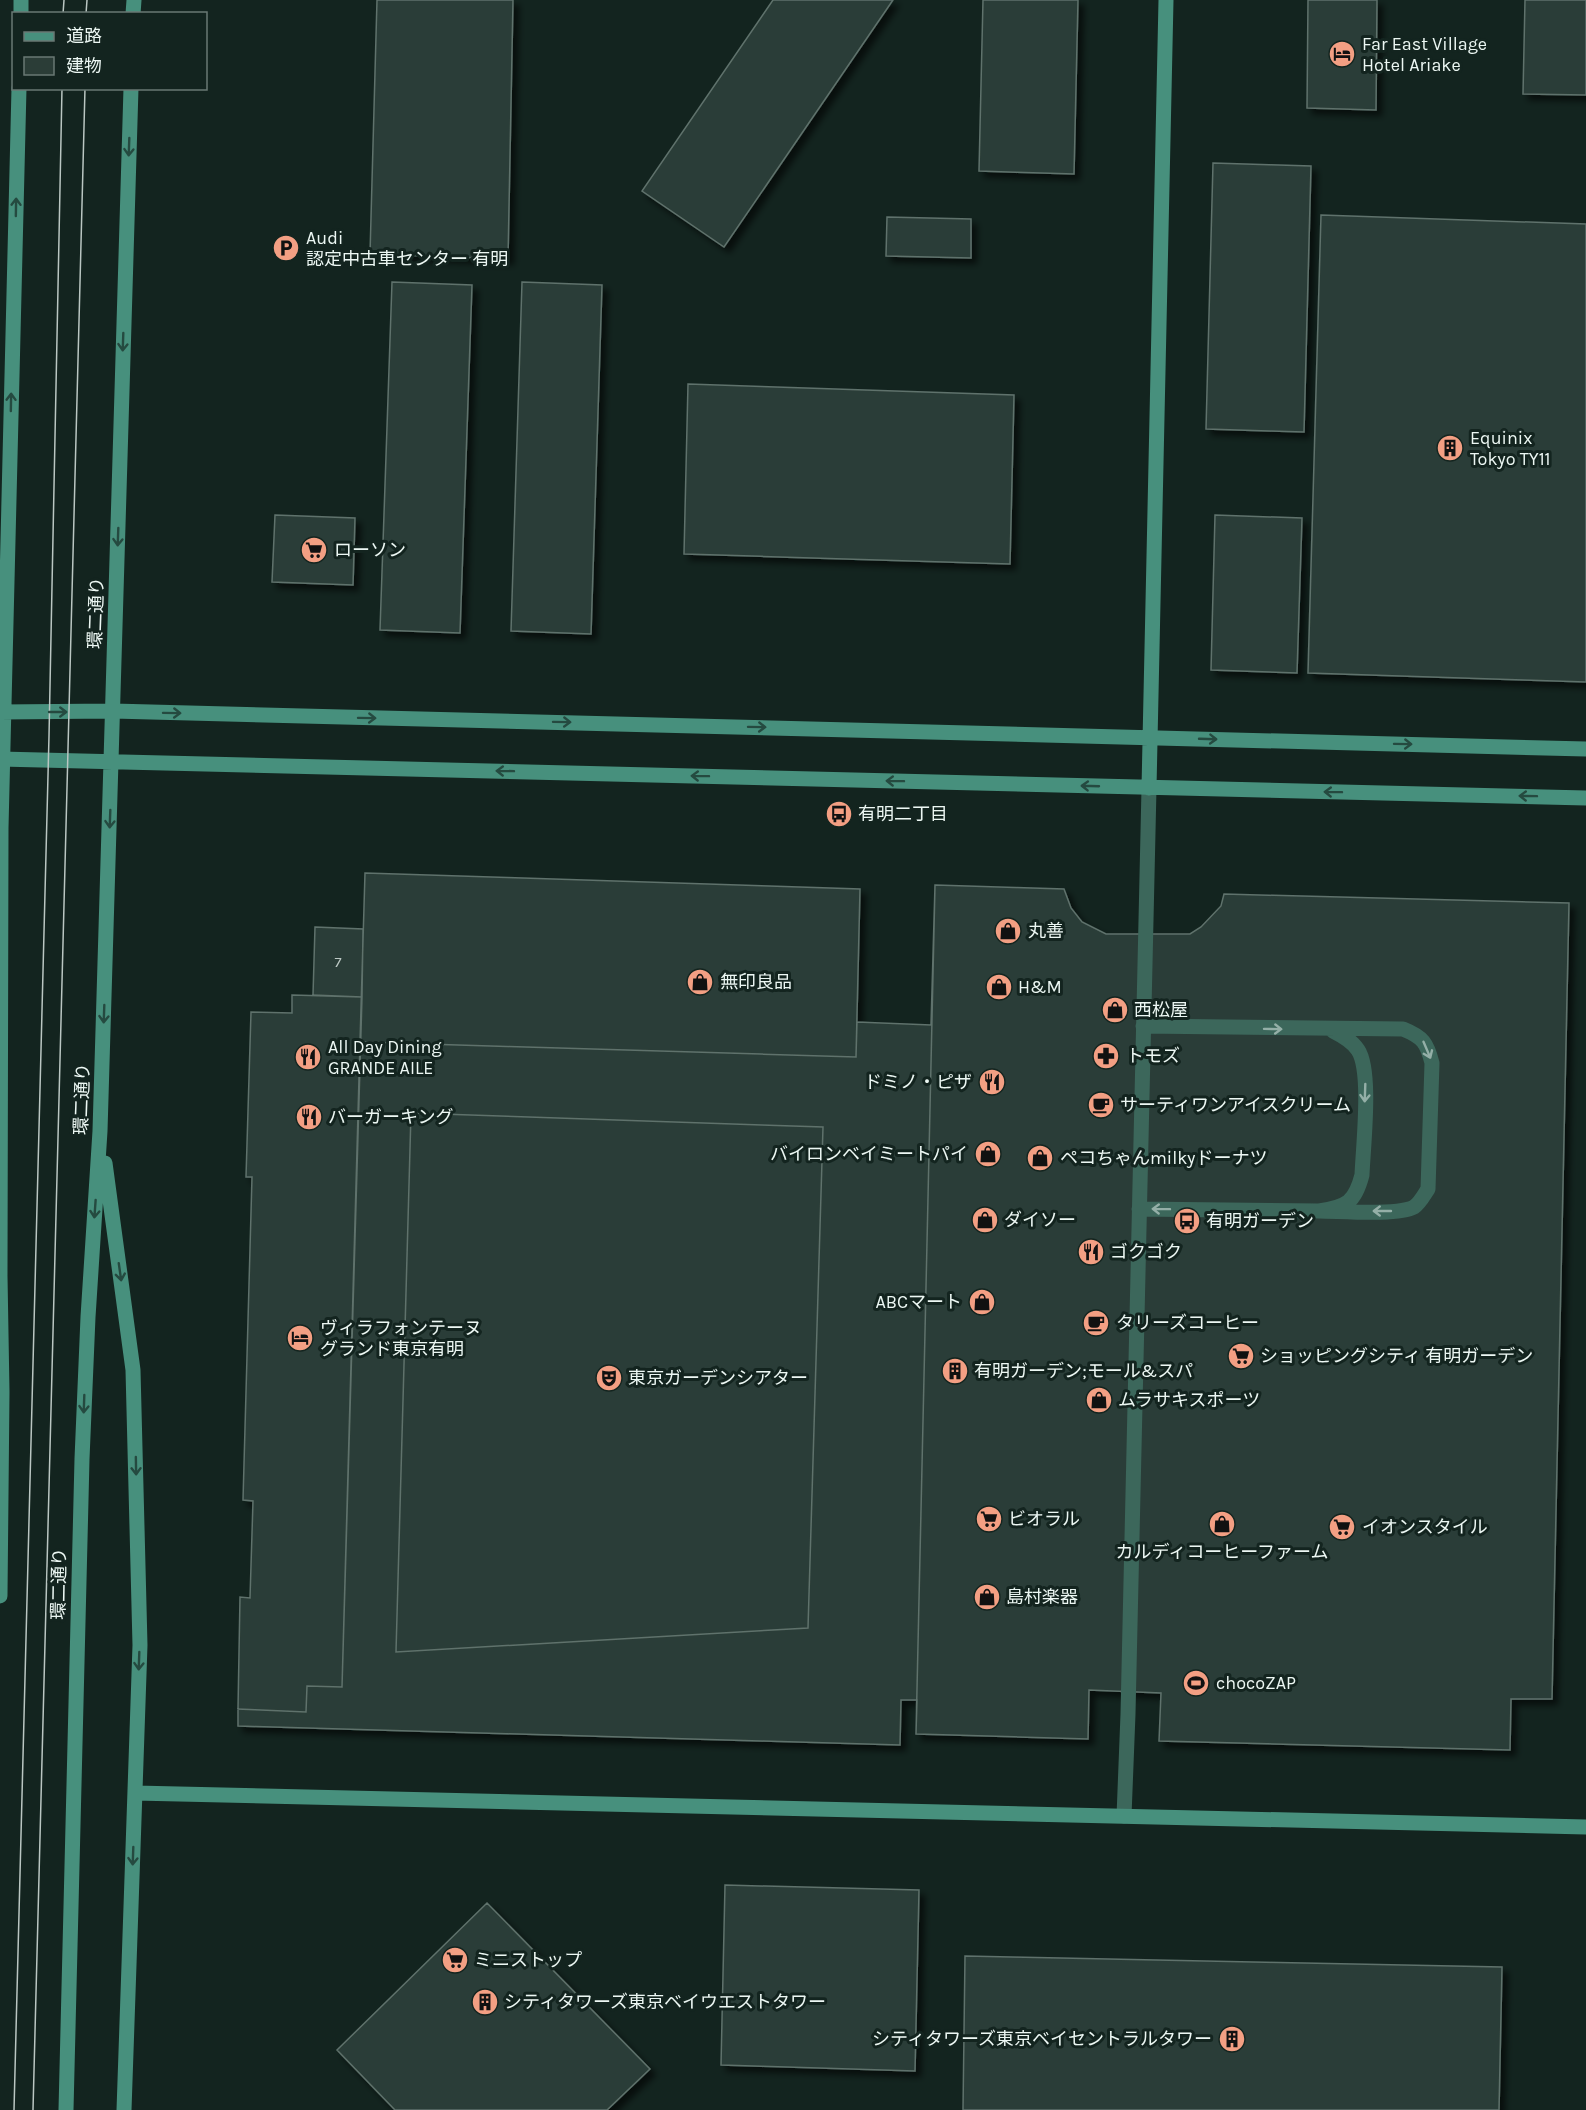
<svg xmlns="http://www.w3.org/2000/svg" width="1586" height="2110" viewBox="0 0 1586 2110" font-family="Karla,'Noto Sans JP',sans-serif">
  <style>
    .building { fill: #2b3d37; stroke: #5f726c; stroke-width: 1.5; filter: url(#shadow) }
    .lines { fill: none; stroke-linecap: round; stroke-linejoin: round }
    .lane { stroke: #3c675b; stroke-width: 15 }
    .secondary { stroke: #47907d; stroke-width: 15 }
    .tram { stroke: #bac6c2; stroke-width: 1.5 }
    .oneway { stroke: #254a40 }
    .oneway2 { stroke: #94afa7 }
    .labels { text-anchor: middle; stroke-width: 6; stroke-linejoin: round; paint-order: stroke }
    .number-label { font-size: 15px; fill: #bcc8c4 }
    .poi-label { font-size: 18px; fill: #ecf7f3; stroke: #13241f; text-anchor: start }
    .street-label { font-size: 18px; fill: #ecf7f3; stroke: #13241f }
  </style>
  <defs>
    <filter id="shadow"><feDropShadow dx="5.5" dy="5.5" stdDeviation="3" flood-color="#0009"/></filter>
  </defs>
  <rect width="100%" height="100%" fill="#13241f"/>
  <path class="building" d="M377,0H513L508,259L370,254Z
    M773,0H893L724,247L642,191Z
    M983,0H1078L1074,174L979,171Z
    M1308,0H1377L1376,110L1307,108Z
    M1525,0H1586V95L1523,94Z
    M1213,163L1311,166L1304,432L1206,429Z
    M1321,215L1586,224V682L1308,673Z
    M887,217L971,219V258L886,256Z
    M392,282L472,285L460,633L380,630Z
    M522,282L602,285L591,634L511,631Z
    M688,384L1014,395L1010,564L684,554Z
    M275,515L355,518L353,585L272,582Z
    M1215,515L1302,518L1297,673L1211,670Z
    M365,873L860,889L856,1057L360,1042Z
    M935,885L1064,889L1071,908L1082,922L1106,934H1190L1201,927L1221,906L1224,894L1569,903L1552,1699H1511L1510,1750L1159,1741L1161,1693L1089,1690L1088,1739L916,1734L917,1700H901L900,1745L238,1726V1709L306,1712L307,1686L342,1687L360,1042L856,1057L857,1022L931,1025Z
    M935,885L1064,889L1071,908L1082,922L1106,934H1190L1201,927L1221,906L1224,894L1569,903L1552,1699H1511L1510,1750L1159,1741L1161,1693L1089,1690L1088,1739L916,1734Z
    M315,927L363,929L362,997L313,995Z
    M292,995L362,997L342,1687L307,1686L306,1712L238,1709L240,1597L250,1598L253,1501L243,1500L252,1177H246L251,1012L292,1013Z
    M411,1113L823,1127L808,1628L396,1652Z
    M725,1885L919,1890L915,2071L721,2065Z
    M487,1903L650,2069L607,2110H395L337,2050Z
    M965,1956L1502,1967L1499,2110H963Z"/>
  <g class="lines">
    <path class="lane" d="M1143,1026L1403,1029C1423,1037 1427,1043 1432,1063L1428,1189C1424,1195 1420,1203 1414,1207C1398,1216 1339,1211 1319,1211
      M1139,1209L1319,1211C1347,1207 1355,1202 1362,1175C1363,1147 1372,1071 1358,1050C1352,1041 1343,1036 1333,1031
      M1124,1816L1128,1714L1149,788"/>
    <path class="secondary" d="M21,14V0
      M133,14L134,0
      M0,712L113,711L1586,749
      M0,759L1586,798
      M1149,788L1166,0
      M105,1163L133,1370L140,1645L124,2110
      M0,1596L2,1392L0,1276L1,828L19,88
      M135,1793L1586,1827
      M66,2110L82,1459L88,1317L100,1131L131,88"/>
    <path class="tram" d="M63,14L64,0
      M86,14L87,0
      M14,2110L49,736L62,88
      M33,2110L85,88"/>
  </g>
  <defs><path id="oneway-shaft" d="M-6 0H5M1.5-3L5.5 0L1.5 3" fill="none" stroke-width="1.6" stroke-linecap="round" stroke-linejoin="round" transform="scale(1.5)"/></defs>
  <g class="oneway">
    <use href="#oneway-shaft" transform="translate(129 147) rotate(92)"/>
    <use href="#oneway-shaft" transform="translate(16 207) rotate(-89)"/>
    <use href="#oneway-shaft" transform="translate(123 342) rotate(92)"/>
    <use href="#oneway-shaft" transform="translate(11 402) rotate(-89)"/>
    <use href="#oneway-shaft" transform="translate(118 537) rotate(92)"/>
    <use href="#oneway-shaft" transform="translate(58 712)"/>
    <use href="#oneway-shaft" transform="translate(172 713) rotate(1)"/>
    <use href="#oneway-shaft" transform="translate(367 718) rotate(1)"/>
    <use href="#oneway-shaft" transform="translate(562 722) rotate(1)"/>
    <use href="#oneway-shaft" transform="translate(757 727) rotate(1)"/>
    <use href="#oneway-shaft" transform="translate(1208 739) rotate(2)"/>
    <use href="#oneway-shaft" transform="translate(1403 744) rotate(1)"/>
    <use href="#oneway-shaft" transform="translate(505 771) rotate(-179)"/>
    <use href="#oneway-shaft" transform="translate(700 776) rotate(-179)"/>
    <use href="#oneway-shaft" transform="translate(895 781) rotate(-179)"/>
    <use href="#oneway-shaft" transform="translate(1090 786) rotate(-178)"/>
    <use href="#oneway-shaft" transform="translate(1333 792) rotate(-179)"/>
    <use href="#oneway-shaft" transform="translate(1528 796) rotate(-179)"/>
    <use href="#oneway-shaft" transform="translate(110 819) rotate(92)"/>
    <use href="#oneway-shaft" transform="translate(104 1014) rotate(92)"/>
    <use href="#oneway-shaft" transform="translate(95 1209) rotate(94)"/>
    <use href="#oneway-shaft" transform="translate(120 1272) rotate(82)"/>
    <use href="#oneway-shaft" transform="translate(84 1404) rotate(92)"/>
    <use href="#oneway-shaft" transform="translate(136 1466) rotate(89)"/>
    <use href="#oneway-shaft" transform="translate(139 1661) rotate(92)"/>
    <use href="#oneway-shaft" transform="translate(133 1856) rotate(92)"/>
  </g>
  <g class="oneway2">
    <use href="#oneway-shaft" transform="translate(1273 1029) rotate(1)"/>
    <use href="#oneway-shaft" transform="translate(1427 1050) rotate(67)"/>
    <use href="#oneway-shaft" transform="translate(1365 1093) rotate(92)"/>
    <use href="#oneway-shaft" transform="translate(1161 1209) rotate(-179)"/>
    <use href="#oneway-shaft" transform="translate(1382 1211) rotate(180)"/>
  </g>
  <defs>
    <symbol id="hotel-disc" viewBox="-11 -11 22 22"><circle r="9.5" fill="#f39f83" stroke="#13241f"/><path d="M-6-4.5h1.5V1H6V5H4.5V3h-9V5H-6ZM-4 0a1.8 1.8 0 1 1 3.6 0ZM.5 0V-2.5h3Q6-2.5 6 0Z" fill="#111"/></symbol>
    <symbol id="parking-disc" viewBox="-11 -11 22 22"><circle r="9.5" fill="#f39f83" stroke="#13241f"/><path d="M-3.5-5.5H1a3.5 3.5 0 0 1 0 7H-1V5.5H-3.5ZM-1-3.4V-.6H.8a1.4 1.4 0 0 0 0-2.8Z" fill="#111"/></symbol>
    <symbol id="building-disc" viewBox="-11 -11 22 22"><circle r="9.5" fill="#f39f83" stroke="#13241f"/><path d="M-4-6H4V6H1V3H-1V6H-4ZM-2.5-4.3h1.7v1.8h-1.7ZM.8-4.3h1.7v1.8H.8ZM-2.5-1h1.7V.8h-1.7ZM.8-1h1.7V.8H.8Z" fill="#111"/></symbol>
    <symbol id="supermarket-disc" viewBox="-11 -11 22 22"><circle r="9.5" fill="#f39f83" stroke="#13241f"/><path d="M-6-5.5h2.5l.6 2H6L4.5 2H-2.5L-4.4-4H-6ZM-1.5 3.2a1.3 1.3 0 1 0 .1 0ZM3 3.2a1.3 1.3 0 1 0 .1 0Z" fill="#111"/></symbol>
    <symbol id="bus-disc" viewBox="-11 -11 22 22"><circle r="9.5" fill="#f39f83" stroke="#13241f"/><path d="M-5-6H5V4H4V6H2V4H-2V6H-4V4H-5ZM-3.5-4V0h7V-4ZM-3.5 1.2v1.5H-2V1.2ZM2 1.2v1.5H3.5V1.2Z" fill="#111"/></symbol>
    <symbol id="shop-disc" viewBox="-11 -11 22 22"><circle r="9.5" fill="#f39f83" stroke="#13241f"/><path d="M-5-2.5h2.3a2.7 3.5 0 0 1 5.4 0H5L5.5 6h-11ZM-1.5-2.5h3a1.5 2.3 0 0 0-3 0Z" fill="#111"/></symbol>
    <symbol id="pharmacy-disc" viewBox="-11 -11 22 22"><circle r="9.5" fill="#f39f83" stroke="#13241f"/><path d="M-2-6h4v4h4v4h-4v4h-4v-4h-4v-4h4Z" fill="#111"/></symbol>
    <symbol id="restaurant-disc" viewBox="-11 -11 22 22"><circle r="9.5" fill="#f39f83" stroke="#13241f"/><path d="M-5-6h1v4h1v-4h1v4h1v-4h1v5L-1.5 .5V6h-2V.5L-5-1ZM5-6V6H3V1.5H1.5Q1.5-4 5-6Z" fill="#111"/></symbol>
    <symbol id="cafe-disc" viewBox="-11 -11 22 22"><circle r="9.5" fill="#f39f83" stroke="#13241f"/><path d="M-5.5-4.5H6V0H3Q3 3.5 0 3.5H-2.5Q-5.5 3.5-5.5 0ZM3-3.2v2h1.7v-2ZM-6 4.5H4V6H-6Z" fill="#111"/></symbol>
    <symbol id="theatre-disc" viewBox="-11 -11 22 22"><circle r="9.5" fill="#f39f83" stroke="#13241f"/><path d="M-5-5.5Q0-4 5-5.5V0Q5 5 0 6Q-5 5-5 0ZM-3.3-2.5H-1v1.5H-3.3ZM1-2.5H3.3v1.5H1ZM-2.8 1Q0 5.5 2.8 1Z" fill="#111"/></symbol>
    <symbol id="stadium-disc" viewBox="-11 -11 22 22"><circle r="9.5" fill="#f39f83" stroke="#13241f"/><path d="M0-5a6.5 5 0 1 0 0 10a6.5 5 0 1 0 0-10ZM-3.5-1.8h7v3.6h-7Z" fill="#111"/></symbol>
  </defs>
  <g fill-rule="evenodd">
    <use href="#hotel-disc" x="1327" y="39" width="30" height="30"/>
    <use href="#parking-disc" x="271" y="233" width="30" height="30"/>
    <use href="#building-disc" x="1435" y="433" width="30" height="30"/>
    <use href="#supermarket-disc" x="299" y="535" width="30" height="30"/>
    <use href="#bus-disc" x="824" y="799" width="30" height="30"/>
    <use href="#shop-disc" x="993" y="916" width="30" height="30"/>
    <use href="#shop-disc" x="685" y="967" width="30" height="30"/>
    <use href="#shop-disc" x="984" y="972" width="30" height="30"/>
    <use href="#shop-disc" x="1100" y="995" width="30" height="30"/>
    <use href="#pharmacy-disc" x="1091" y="1041" width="30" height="30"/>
    <use href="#restaurant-disc" x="293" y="1042" width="30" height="30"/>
    <use href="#restaurant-disc" x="977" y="1067" width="30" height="30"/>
    <use href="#cafe-disc" x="1086" y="1090" width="30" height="30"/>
    <use href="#restaurant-disc" x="294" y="1102" width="30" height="30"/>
    <use href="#shop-disc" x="973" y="1139" width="30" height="30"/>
    <use href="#shop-disc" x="1025" y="1143" width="30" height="30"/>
    <use href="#shop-disc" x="970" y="1205" width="30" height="30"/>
    <use href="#bus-disc" x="1172" y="1206" width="30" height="30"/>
    <use href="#restaurant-disc" x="1076" y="1237" width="30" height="30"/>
    <use href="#shop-disc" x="967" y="1287" width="30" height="30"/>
    <use href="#cafe-disc" x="1081" y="1308" width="30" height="30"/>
    <use href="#hotel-disc" x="285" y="1323" width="30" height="30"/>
    <use href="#supermarket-disc" x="1226" y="1341" width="30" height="30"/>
    <use href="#building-disc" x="940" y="1356" width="30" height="30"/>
    <use href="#theatre-disc" x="594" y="1363" width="30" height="30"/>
    <use href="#shop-disc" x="1084" y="1385" width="30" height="30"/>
    <use href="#supermarket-disc" x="974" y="1504" width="30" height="30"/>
    <use href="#shop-disc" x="1207" y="1509" width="30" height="30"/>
    <use href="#supermarket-disc" x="1327" y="1512" width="30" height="30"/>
    <use href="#shop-disc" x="972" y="1582" width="30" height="30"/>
    <use href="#stadium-disc" x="1181" y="1668" width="30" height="30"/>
    <use href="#supermarket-disc" x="440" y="1945" width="30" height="30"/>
    <use href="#building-disc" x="470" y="1987" width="30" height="30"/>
    <use href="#building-disc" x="1217" y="2024" width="30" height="30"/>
  </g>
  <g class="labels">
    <g class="number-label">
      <text x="338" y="967">7</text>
    </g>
    <g class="poi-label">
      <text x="1362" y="50">Far East Village<tspan x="1362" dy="21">Hotel Ariake</tspan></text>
      <text x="306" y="244">Audi<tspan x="306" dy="21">認定中古車センター 有明</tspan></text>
      <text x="1470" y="444">Equinix<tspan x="1470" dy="21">Tokyo TY11</tspan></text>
      <text x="334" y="556">ローソン</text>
      <text x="858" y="820">有明二丁目</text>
      <text x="1028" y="937">丸善</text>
      <text x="720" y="988">無印良品</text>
      <text x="1018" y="993">H&amp;M</text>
      <text x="1134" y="1016">西松屋</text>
      <text x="328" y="1053">All Day Dining<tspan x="328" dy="21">GRANDE AILE</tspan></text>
      <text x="1126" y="1062">トモズ</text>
      <text x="972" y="1088" text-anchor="end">ドミノ・ピザ</text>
      <text x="1120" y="1111">サーティワンアイスクリーム</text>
      <text x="328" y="1123">バーガーキング</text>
      <text x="968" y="1160" text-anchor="end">バイロンベイミートパイ</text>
      <text x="1060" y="1164">ペコちゃんmilkyドーナツ</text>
      <text x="1004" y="1226">ダイソー</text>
      <text x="1206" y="1227">有明ガーデン</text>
      <text x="1110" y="1258">ゴクゴク</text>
      <text x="962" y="1308" text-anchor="end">ABCマート</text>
      <text x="1116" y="1329">タリーズコーヒー</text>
      <text x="320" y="1334">ヴィラフォンテーヌ<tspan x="320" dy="21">グランド東京有明</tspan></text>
      <text x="1260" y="1362">ショッピングシティ 有明ガーデン</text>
      <text x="974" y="1377">有明ガーデン;モール&amp;スパ</text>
      <text x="628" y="1384">東京ガーデンシアター</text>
      <text x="1118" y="1406">ムラサキスポーツ</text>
      <text x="1008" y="1525">ビオラル</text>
      <text x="1362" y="1533">イオンスタイル</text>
      <text x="1222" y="1558" text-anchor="middle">カルディコーヒーファーム</text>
      <text x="1006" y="1603">島村楽器</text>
      <text x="1216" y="1689">chocoZAP</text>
      <text x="474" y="1966">ミニストップ</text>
      <text x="504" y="2008">シティタワーズ東京ベイウエストタワー</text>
      <text x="1212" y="2045" text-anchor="end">シティタワーズ東京ベイセントラルタワー</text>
    </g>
    <g class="street-label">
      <text transform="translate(96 613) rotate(-88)" y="6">環二通り</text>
      <text transform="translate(82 1099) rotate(-88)" y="6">環二通り</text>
      <text transform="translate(59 1584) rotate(-89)" y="6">環二通り</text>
    </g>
  </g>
  <rect x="12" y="12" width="195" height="78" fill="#13241f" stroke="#6a7874" stroke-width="1.5"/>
  <rect x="24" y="32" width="30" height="9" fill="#47907d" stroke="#6a7874" stroke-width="1.5"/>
  <text x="66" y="42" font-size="18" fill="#ecf7f3">道路</text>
  <rect x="24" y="57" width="30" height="18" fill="#2b3d37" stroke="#6a7874" stroke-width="1.5"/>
  <text x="66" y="72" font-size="18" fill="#ecf7f3">建物</text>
</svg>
